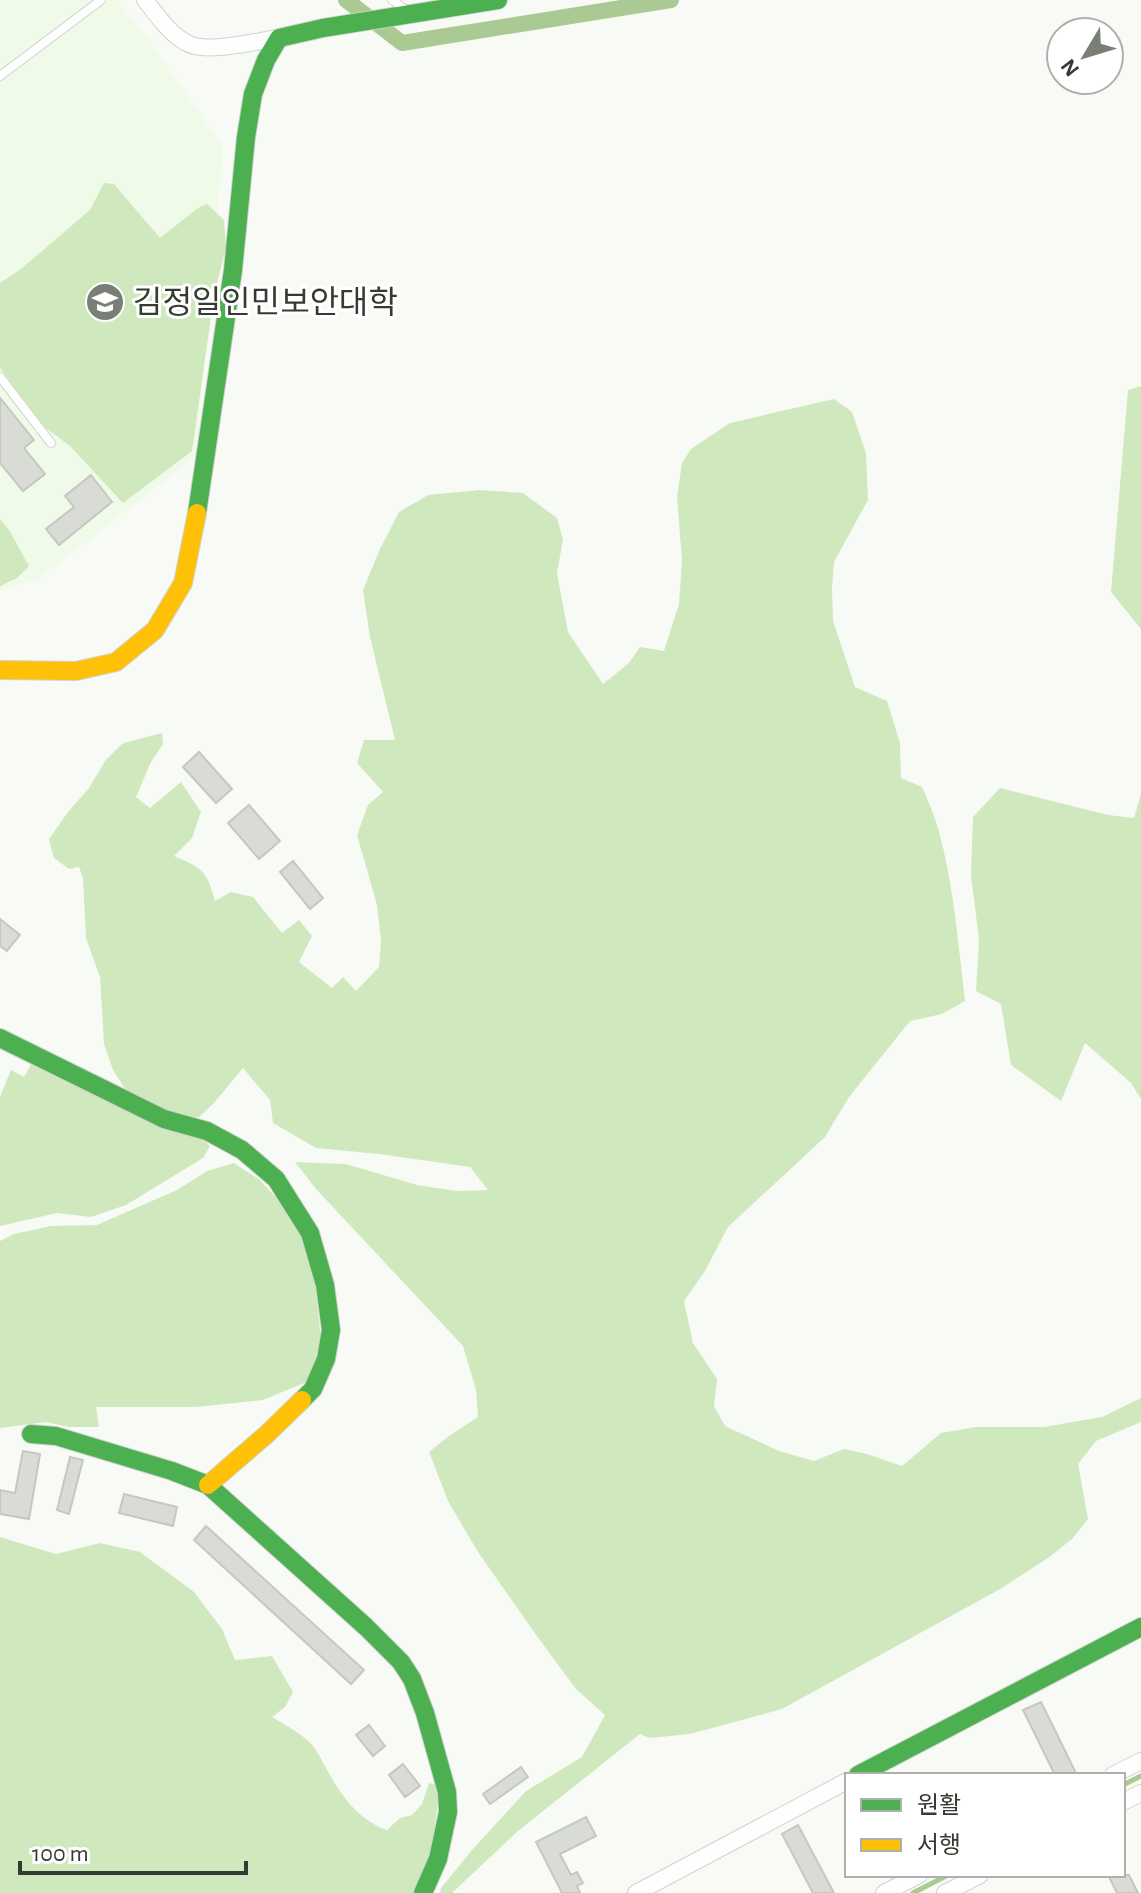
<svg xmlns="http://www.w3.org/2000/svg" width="1141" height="1893" viewBox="0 0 1141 1893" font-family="'Alegreya Sans','Noto Sans KR',sans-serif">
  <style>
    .built { fill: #f0fae8 }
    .green { fill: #d0e8be }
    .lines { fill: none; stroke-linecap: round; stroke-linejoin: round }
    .stream { stroke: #abc993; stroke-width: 5 }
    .canal { stroke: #abc993; stroke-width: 16 }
    .building { fill: #d8dcd5; stroke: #c4c8c1; stroke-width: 2 }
    .lane-casing { stroke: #d0d3cd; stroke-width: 10 }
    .street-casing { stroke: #d0d3cd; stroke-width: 18 }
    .fast-casing { stroke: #d0d3cd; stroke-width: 20 }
    .slow-casing { stroke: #d0d3cd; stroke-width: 20 }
    .lane { stroke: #fefefe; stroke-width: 8 }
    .street { stroke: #fefefe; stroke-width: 16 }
    .fast { stroke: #4caf50; stroke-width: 18 }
    .slow { stroke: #ffc107; stroke-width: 18 }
    .labels { text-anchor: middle; stroke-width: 6; stroke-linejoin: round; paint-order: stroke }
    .poi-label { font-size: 32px; fill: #353a32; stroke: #fff; text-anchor: start }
  </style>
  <rect width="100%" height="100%" fill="#f8fbf5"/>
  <path class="built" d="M0,0H117L146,36L223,147L196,457L35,581L0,590Z"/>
  <path class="green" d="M104,183L114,184L160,238L198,208L207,204L224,220L226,247L214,296L192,451L123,503L70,446L42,425L0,368V283L21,269L90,210Z
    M1141,386V629L1111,592L1128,390Z
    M834,399L852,412L866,453L868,500L834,562L832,589L833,621L855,687L887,701L900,743L901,778L922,787C928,801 934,814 938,828C954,885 958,943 965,1001L942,1014L910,1021L849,1097L825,1137L728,1227L705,1271L684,1301L693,1343L717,1379L714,1406L725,1426L779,1451L814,1461L844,1449L867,1454L902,1466L941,1433L976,1427H1044L1102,1417L1141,1398V1422L1096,1441L1078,1464L1088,1519L1072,1539L1048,1558L1002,1588L782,1709L690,1734L650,1738L640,1734L518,1831L452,1893H440L441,1888L472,1850L526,1791L582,1757L605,1715L576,1689L539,1639L478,1552L448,1501L429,1452L449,1436L478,1417L476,1390L463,1346L316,1189L295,1162L346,1164L417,1185L457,1191L488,1190L470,1167L379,1154L316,1148L273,1123L270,1100L243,1068L214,1103L199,1117L171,1118L127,1092L113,1070L104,1044L100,977L86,938L83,878L79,867L69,869L54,858L49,839L68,812L89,788L105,761L123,743L162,733L163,744L151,762L136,797L150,808L181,782L201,812L192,838L174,856C202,868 207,870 215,901L231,892L253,897L282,933L299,920L312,936L299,962L332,988L343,977L356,991L379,967L381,941L377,905L357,835L368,805L383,792L357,763L364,740H395L370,637L363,590L380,549L399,512L428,495L479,490L523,493L557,518L563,540L557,573L568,632L603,684L629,663L640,647L664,651L679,604L682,561L677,497L682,463L691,449L730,423Z
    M0,519L9,530L29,566L17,578L0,586Z
    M1000,788L1108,815L1134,818L1141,794V1099L1131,1083L1085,1043L1061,1101L1011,1065L1001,1004L976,991L979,940L971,875L973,817Z
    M31,1064L201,1137L210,1146L203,1158L126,1205L91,1217L57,1213L0,1226V1097L11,1070L24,1077Z
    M234,1163L260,1180L287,1210L312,1254L321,1339L309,1381L263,1400L196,1407H96L99,1427H69L46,1422L0,1428V1241L14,1234L51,1226L97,1225L177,1190L207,1171Z
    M0,1537L56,1554L100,1543L140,1552L194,1592L222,1629L235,1660L272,1656L293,1692L285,1707L272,1717C285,1725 303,1734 313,1746C318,1752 322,1761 326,1768C340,1794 358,1820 387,1830L400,1818L412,1815L422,1804L429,1783L439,1786C436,1822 433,1861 414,1893H0Z"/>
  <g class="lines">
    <path class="stream" d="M1123,1785L1141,1776
      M913,1893L948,1875"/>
    <path class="canal" d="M346,0L402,43L671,0"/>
  </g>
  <path class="building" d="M0,398L34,440L24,448L45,474L23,491L0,463Z
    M91,475L112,502L59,545L46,529L74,507L65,496Z
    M199,752L232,789L216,803L183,767Z
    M249,805L280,841L259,859L228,823Z
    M293,861L323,898L310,909L280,872Z
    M0,919L20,935L7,951L0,946Z
    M23,1451L40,1454L29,1519L0,1514V1490L15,1493Z
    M70,1457L83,1460L69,1514L57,1510Z
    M124,1494L177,1507L173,1526L119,1513Z
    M206,1526L364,1670L351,1684L194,1540Z
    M1041,1702L1077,1775H1055L1023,1710Z
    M369,1725L385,1746L373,1756L356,1735Z
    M403,1764L420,1786L405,1797L389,1775Z
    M521,1767L528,1777L490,1804L483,1794Z
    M586,1817L596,1836L560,1854L571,1875L577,1872L583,1883L577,1886L580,1893H562L536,1842Z
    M798,1825L834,1893H813L782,1834Z
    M1108,1875H1129L1138,1893H1117Z"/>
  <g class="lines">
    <defs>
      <path id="lane" d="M392,0L408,11
        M0,76L101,0
        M0,377L51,443"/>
      <path id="street" d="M145,0C157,15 168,32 185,42C204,55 256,41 279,38
        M1113,1775L1141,1761
        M1123,1802L1141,1793
        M636,1893L847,1781
        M884,1893L919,1875
        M945,1893L980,1875"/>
      <path id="fast" d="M197,513L233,270L246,137L253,94L266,60L279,38L323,28L498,0
        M0,1038L164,1119L207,1131L242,1150L276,1179L310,1233L325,1285L331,1330L326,1359L313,1389L302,1400
        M31,1434L56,1436L172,1471L208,1485L366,1627L401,1662L412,1679L425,1713L447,1792L448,1812L438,1859L423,1893
        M858,1775L1141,1627"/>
      <path id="slow" d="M0,670L76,671L116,662L155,630L183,583L197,513
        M208,1485L267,1434L302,1400"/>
    </defs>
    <use href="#lane" class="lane-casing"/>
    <use href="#street" class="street-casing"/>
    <use href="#fast" class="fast-casing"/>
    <use href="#slow" class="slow-casing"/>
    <use href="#lane" class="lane"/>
    <use href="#street" class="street"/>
    <use href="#fast" class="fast"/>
    <use href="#slow" class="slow"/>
  </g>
  <defs>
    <symbol id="university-disc" viewBox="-11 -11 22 22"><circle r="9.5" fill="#797e76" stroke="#fff"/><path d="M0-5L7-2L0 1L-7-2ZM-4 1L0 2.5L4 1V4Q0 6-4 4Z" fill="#fff"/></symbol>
  </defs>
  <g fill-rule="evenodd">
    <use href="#university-disc" x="83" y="280" width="44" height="44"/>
  </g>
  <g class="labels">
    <g class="poi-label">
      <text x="133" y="313">김정일인민보안대학</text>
    </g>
  </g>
  <rect x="845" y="1773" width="280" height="104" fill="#ffffff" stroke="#aeb0ad" stroke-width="2"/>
  <rect x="861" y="1799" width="40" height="12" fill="#4caf50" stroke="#aeb0ad" stroke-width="2"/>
  <text x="917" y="1813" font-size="24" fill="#353a32">원활</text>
  <rect x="861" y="1839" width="40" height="12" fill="#ffc107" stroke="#aeb0ad" stroke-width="2"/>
  <text x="917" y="1853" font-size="24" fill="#353a32">서행</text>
  <g transform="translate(1085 56) rotate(232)"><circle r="38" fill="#ffffff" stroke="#aeb0ad" stroke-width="2"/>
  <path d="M0-6L14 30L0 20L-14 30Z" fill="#797e76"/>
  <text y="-12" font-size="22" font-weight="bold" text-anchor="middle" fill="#353a32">N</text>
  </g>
  <path d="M20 1861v12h226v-12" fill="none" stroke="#353a32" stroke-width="4"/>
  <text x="32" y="1861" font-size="24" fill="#353a32" stroke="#ffffff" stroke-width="6" paint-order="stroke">100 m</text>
</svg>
